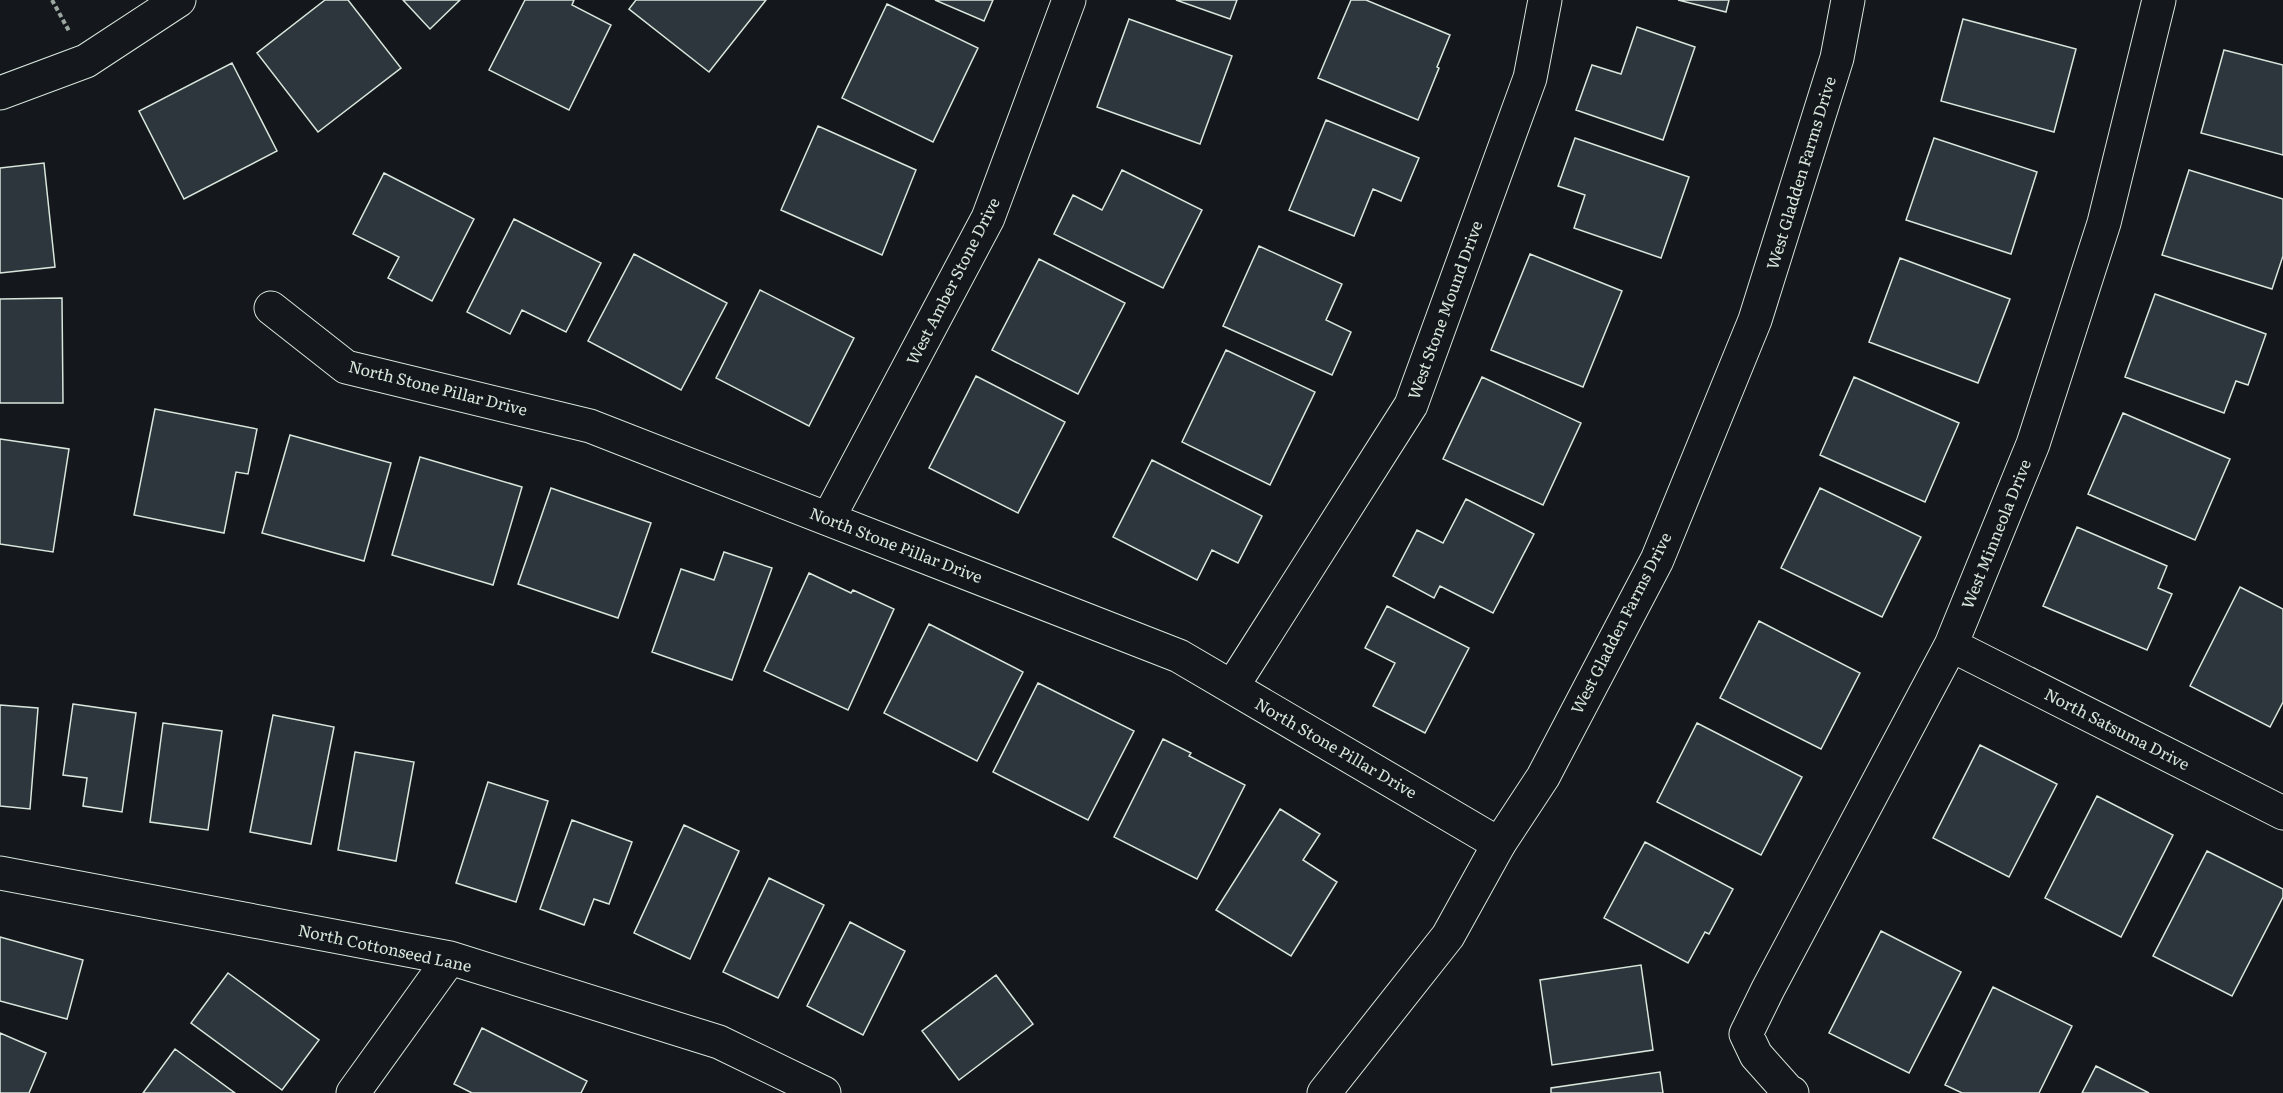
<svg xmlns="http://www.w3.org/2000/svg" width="2283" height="1093" viewBox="0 0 2283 1093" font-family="Literata,serif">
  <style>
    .building { fill: #2c363c; stroke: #d8e6dc; stroke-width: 1.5 }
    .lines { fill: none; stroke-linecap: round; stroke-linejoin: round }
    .street-casing { stroke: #d8e6dc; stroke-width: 35 }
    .secondary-casing { stroke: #d8e6dc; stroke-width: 35 }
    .path { stroke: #9da8a2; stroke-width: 4; stroke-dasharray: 4.5 3; stroke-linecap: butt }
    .street { stroke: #14181c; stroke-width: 33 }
    .secondary { stroke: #14181c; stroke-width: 33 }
    .labels { text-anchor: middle; stroke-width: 4.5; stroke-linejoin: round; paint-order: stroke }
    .street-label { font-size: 16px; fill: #d8e6dc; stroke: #14181c }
  </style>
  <rect width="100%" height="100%" fill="#14181c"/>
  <path class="building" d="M325,0H348L401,68L318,132L257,53Z
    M403,0H460L430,29Z
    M525,0H574L572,5L611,25L569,110L489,70Z
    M636,0H766L709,72L629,9Z
    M935,0H993L984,21Z
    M1176,0H1237L1230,19Z
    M1351,0H1366L1450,35L1437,67L1439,68L1418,120L1318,78Z
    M1678,0H1729L1726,12Z
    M887,4L978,48L933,142L842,98Z
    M1129,19L1232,56L1200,144L1097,107Z
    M1963,19L2076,49L2054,132L1941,101Z
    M1637,27L1695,47L1663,140L1576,110L1592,65L1621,74Z
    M2224,50L2283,65V155L2201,133Z
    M232,63L277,151L184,199L139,111Z
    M1326,120L1419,158L1401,201L1373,189L1354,236L1289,210Z
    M818,126L916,170L882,255L781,210Z
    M1575,138L1689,177L1661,258L1574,228L1585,195L1558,186Z
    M1934,138L2037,172L2011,254L1906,220Z
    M44,163L55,267L0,273V168Z
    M1122,170L1202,210L1163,288L1054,234L1073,195L1102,210Z
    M2189,170L2283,199V256L2272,289L2162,255Z
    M384,173L474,219L432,301L388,278L399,257L353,234Z
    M514,219L601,263L566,332L522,310L510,334L467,312Z
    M1259,246L1342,284L1326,320L1351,332L1332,375L1223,326Z
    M634,254L727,303L681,390L588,341Z
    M1530,254L1622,291L1583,387L1491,350Z
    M1900,258L2010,299L1978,383L1869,342Z
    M1039,259L1125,303L1078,394L992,350Z
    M760,290L854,338L809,426L716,378Z
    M2155,294L2266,334L2248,385L2236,381L2224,413L2125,377Z
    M62,298L63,403H0V299Z
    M1226,350L1315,392L1270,485L1182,442Z
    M976,376L1065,422L1018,513L929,468Z
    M1482,377L1581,423L1543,505L1443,459Z
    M1854,377L1959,423L1925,502L1820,455Z
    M155,409L257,429L248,474L236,472L224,533L134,515Z
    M2123,413L2230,459L2195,540L2088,494Z
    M290,435L391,463L364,561L262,533Z
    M0,439L69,449L53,552L0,544Z
    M420,457L522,487L493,585L392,555Z
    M1152,460L1262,516L1238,563L1212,550L1197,580L1113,537Z
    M551,488L651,523L618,618L518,584Z
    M1820,488L1921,537L1882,617L1781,568Z
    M1466,499L1534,534L1493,613L1440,586L1434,598L1393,576L1417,530L1443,543Z
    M2077,527L2167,566L2158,588L2172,594L2147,650L2043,606Z
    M724,552L772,568L732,680L652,652L681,569L714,580Z
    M809,573L851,593L853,590L894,609L848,710L764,671Z
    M2240,587L2283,609V702L2270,727L2190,686Z
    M1387,606L1469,648L1425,733L1373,706L1395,663L1365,648Z
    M1759,621L1860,673L1821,749L1720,698Z
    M929,624L1023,672L977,761L884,713Z
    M1038,683L1134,731L1088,820L993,772Z
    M73,704L136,713L122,812L83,806L87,778L63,775Z
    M0,705L38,708L30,809L0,806Z
    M273,715L334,727L311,844L250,832Z
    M163,723L222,731L208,830L150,822Z
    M1697,723L1802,777L1761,855L1657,802Z
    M1163,739L1191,753L1189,756L1245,785L1197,879L1114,837Z
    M1980,745L2057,784L2009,877L1933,838Z
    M355,752L414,762L396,861L338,850Z
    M488,782L548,801L516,902L456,883Z
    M2097,796L2173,835L2121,937L2045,898Z
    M1280,809L1320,834L1303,860L1337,882L1291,956L1216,910Z
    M572,820L632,842L609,904L594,899L584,925L540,909Z
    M684,825L739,851L690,959L634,933Z
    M1645,842L1733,889L1709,934L1705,932L1688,963L1604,918Z
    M2207,851L2283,889V897L2232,996L2153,956Z
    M769,878L824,905L778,998L723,972Z
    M850,922L905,951L863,1035L807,1006Z
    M1881,931L1961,972L1909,1073L1829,1033Z
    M0,937L83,960L67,1019L0,1001Z
    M1641,965L1653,1050L1552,1065L1540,980Z
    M228,973L319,1040L282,1090L191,1023Z
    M996,975L1033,1024L959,1080L922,1031Z
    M1993,987L2072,1026L2039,1093H1962L1945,1085Z
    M482,1028L587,1081L581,1093H472L454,1084Z
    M0,1033L46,1053L29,1093H0Z
    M175,1049L235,1093H143Z
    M2096,1066L2149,1093H2082Z
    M1660,1072L1663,1093H1551V1088Z"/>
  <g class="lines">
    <defs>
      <path id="street" d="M0,93L86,61L179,0
        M271,308L346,367L590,426L1179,656L1499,844
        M828,519L988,218L1069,0
        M1951,645L2283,813
        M1232,687L1411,405L1530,78L1545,0
        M0,873L450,958L719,1042L824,1093
        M353,1093L450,958
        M1792,1093L1788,1091L1756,1055L1746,1034L1768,989L1951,645L2033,444L2104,223L2159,0"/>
      <path id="secondary" d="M1324,1093L1448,936L1499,844L1543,777L1657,560L1755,320L1837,58L1848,0"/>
    </defs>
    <use href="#street" class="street-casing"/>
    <use href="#secondary" class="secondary-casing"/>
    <path class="path" d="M52,0L69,31"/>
    <use href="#street" class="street"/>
    <use href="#secondary" class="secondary"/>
  </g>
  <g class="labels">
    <g class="street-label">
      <text transform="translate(1801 173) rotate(-73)" y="6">West Gladden Farms Drive</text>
      <text transform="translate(953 281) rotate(-63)" y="6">West Amber Stone Drive</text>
      <text transform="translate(1445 310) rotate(-70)" y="6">West Stone Mound Drive</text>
      <text transform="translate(438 388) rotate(14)" y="6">North Stone Pillar Drive</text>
      <text transform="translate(1996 534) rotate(-68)" y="6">West Minneola Drive</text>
      <text transform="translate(896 545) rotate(21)" y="6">North Stone Pillar Drive</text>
      <text transform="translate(1621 623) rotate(-63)" y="6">West Gladden Farms Drive</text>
      <text transform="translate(2117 729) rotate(27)" y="6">North Satsuma Drive</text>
      <text transform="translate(1336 748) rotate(30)" y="6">North Stone Pillar Drive</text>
      <text transform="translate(385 948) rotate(12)" y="6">North Cottonseed Lane</text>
    </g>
  </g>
</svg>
